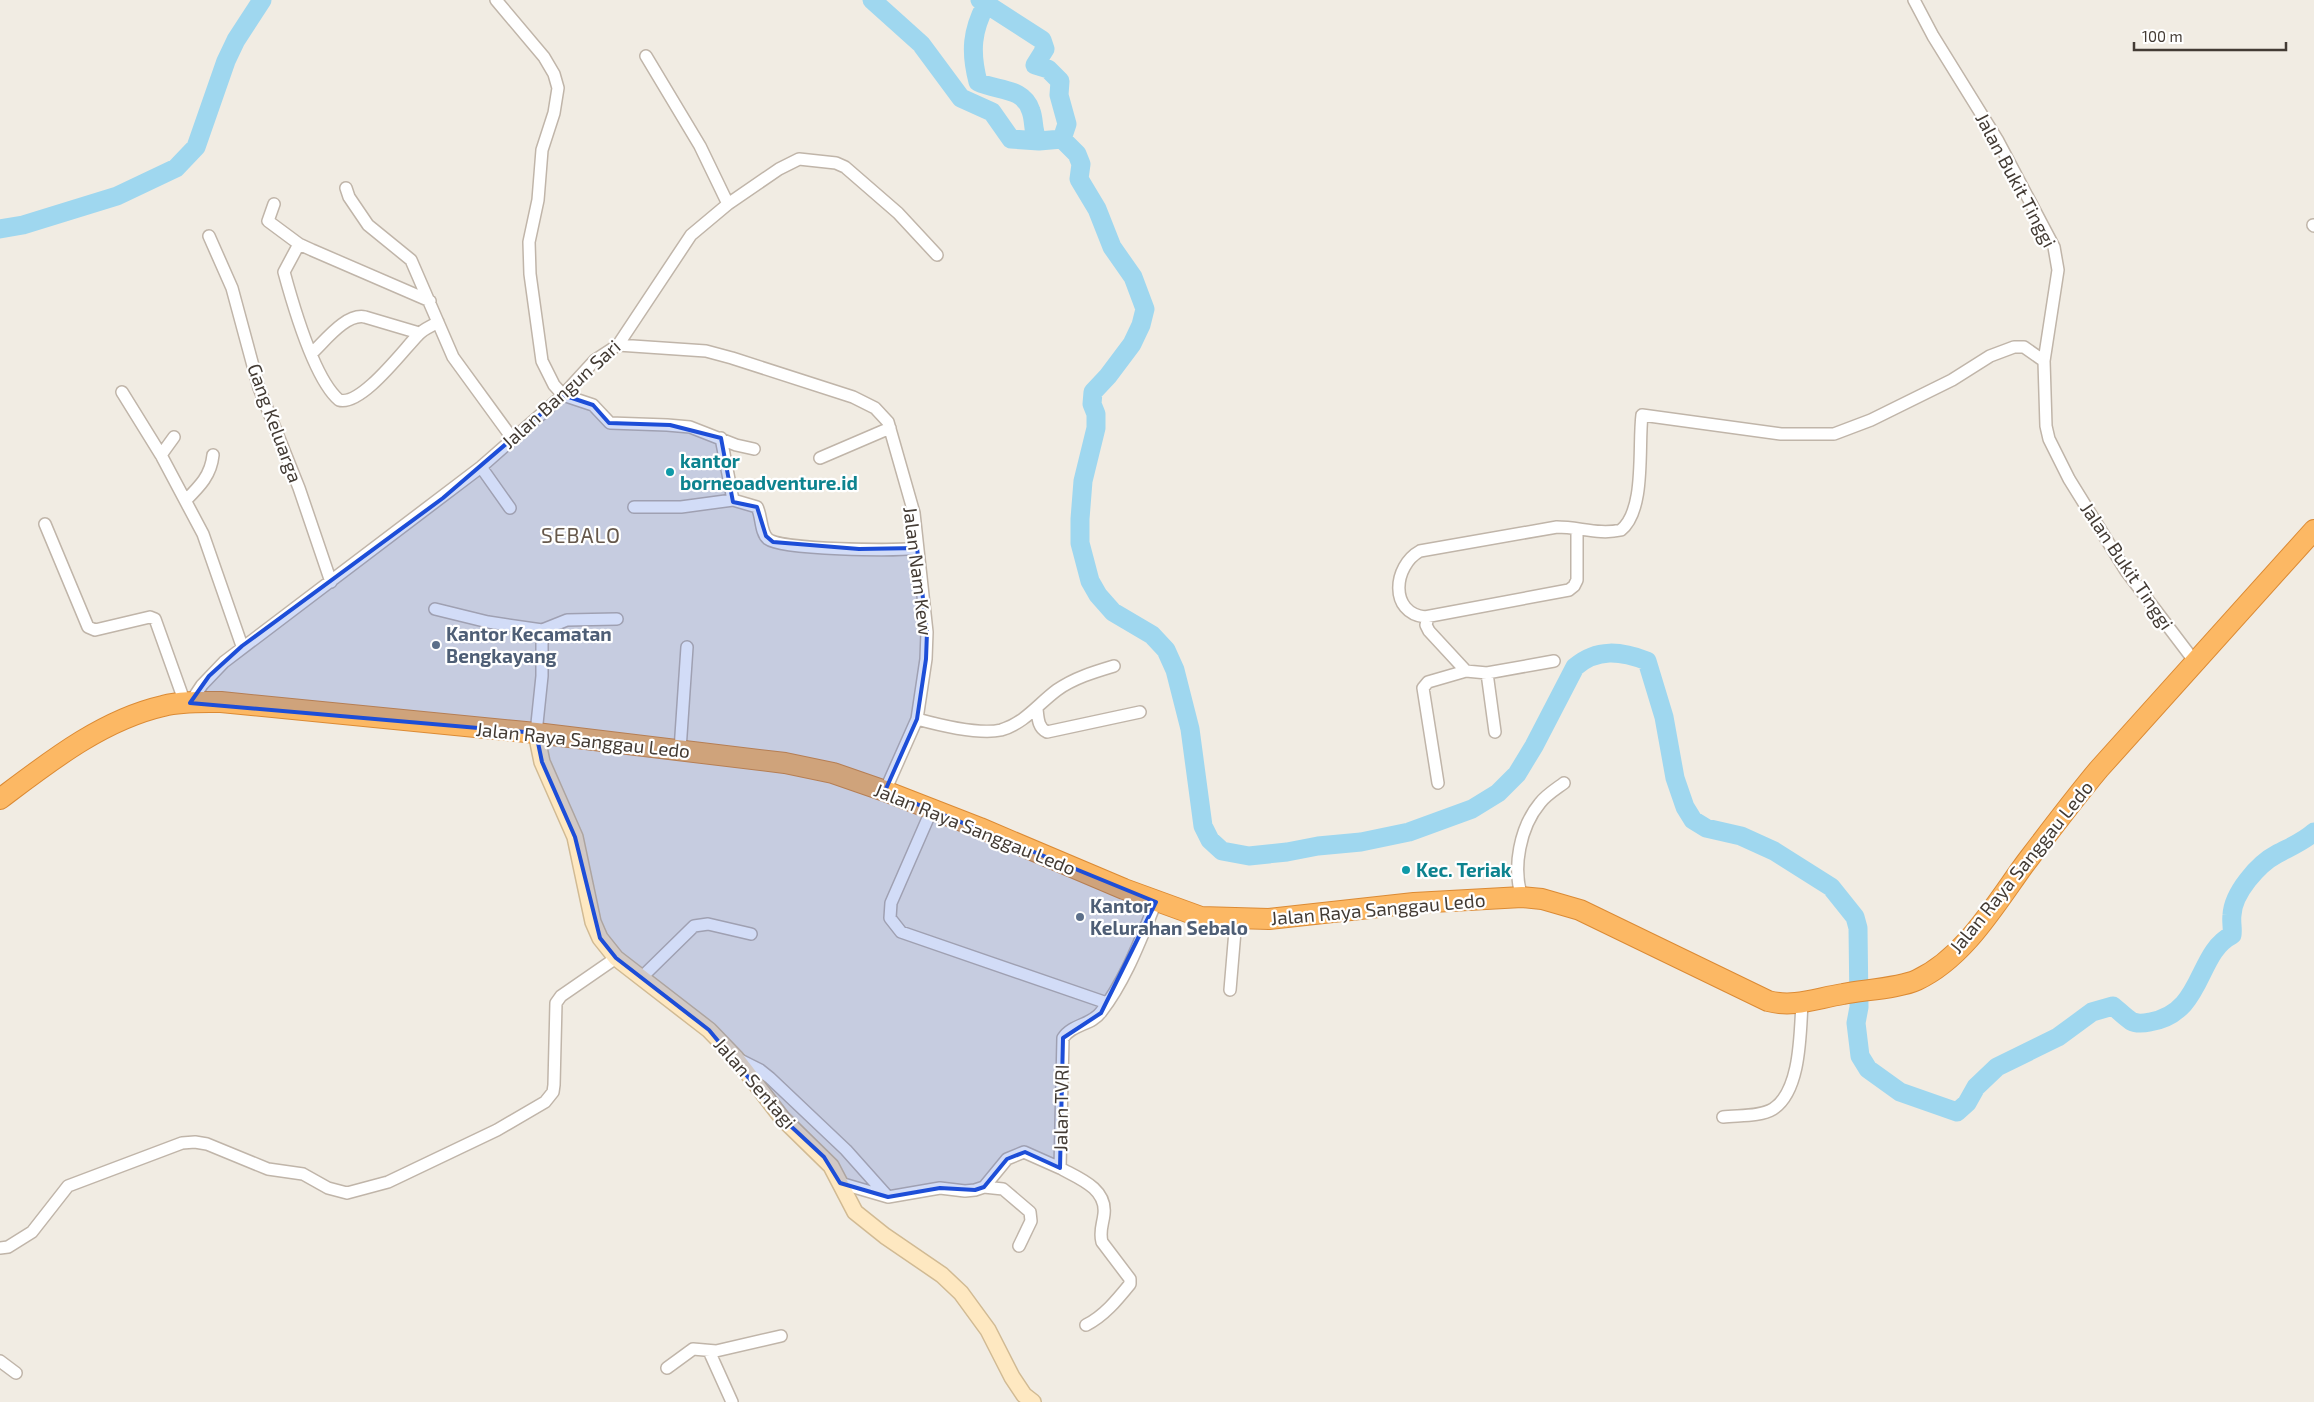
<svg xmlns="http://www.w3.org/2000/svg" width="2314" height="1402" viewBox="0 0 2314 1402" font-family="'Exo 2',sans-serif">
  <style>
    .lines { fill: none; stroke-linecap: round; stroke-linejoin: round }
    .river { stroke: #9fd7ef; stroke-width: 19 }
    .street-casing { stroke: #c0b5a9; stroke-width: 14 }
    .secondary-casing { stroke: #d1ba93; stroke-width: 18 }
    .highway-casing { stroke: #db8a34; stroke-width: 22 }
    .street { stroke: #fff; stroke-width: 11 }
    .secondary { stroke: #fee8c1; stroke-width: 15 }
    .highway { stroke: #fcb864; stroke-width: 20 }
    .marked { fill: #1d4ed8; fill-opacity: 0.2; stroke: #1d4ed8; stroke-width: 4; stroke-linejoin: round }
    .culture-dot { fill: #0f9aa8; stroke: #fff; stroke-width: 2 }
    .service-dot { fill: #5c6f8a; stroke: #fff; stroke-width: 2 }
    .labels { text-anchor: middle; stroke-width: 4.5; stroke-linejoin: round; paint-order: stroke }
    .street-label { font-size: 19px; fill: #433b34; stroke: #fff }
    .culture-label { font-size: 19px; font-weight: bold; fill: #0d838f; stroke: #fff; text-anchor: start }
    .service-label { font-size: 19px; font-weight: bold; fill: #4e5e75; stroke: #fff; text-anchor: start }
    .quarter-label { font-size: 21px; letter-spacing: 1px; fill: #66584b; stroke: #fff }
  </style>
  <rect width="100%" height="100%" fill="#f1ece3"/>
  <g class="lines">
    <path class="river" d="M872,0L921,44L961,98L992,112L1011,139L1039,141L1062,139L1077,154L1081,164L1079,179L1097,209L1112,247L1133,277L1145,309L1141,325L1132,344L1108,376L1093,392L1092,404L1096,414V428L1083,481L1080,519V543L1090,581L1098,595L1113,612L1152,635L1166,650L1175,670L1190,729L1203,826L1210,840L1222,851L1249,856L1287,852L1318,846L1361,842L1409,832L1472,809L1498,793L1517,774L1534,746L1575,667C1597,648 1621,651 1647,661L1664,717L1675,778L1685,807L1693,820L1706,828L1741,836L1774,851L1831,887L1855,917L1858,928L1859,1007L1856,1023L1860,1056L1868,1069L1900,1092L1957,1112L1967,1103L1976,1087L1997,1067L2058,1037L2092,1012L2113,1006C2119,1011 2125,1017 2131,1021C2136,1024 2145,1023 2150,1022C2204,1013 2196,953 2232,935C2233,928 2231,922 2232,915C2233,893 2258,864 2277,854C2290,847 2303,842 2314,832
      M980,0L1042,40L1045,49L1035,65L1048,69L1060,81L1059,95L1067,124L1062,139
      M986,4C972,31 970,51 978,82C997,91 1024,87 1031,111C1035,122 1032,133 1039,141
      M0,229L23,225L117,196L176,168L196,147L226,61L236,40L262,0"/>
    <defs>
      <path id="street" d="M496,0L544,57L554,74L558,88L554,113L542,150L538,200L529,242L530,274L542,361L554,385L563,395L593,405L610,423L667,425L690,427L736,445L754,449
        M1914,0L1933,36L1998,141L2054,247L2058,270L2044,361L2046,426L2049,439L2069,479L2126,571L2195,662
        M646,56L700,146L728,204
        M346,188L349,197L368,225L411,260L453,357L512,438
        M274,204L268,221L299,244L312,250L430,301
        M2313,225L2314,226
        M209,236L232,288L259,388L299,488L331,582
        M299,244L284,272C293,305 314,379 339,400C361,407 404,349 418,335C423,329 432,326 438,322
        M618,345L706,351L732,358L853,397L875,408L888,422L914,513L927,632L926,659L917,719L885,791
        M312,353C325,341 346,313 365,317L419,333
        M122,392L161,455L203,534L242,646
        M721,438L733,500L757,507C762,516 760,532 768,539C782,550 896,551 917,548
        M161,455L174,437
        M820,458L890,428
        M481,467L510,508
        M186,500C200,486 211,475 213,455
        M634,507H681L733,500
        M45,524L88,627L95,630L150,617L155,619L185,703
        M1577,529V580L1574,586L1569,590L1425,617C1389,613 1393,566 1420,551L1557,527C1579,527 1599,535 1621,530C1646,510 1638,446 1642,415L1781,434H1834L1871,420L1952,380L1990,356L2014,347H2024L2044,361
        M435,609L488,622L542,630V676L536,733
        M1428,617L1426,625L1429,631L1466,671L1487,673L1554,661
        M542,630L567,620L617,619
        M1487,673L1495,732
        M190,703L202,685L224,662L481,467L563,395L595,360L618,345L691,235L728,204L779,169L799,159L836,163L845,167L898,213L937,255
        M1037,709C1038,718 1038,728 1047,732L1140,712
        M917,719C939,725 979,735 1001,730C1025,723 1038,704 1057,690C1074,678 1094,672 1114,666
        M680,750L687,647
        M1438,783L1423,688L1428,682L1466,671
        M932,809L891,903L890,918L901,932L1107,1003
        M1522,897C1512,868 1520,827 1540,803C1546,795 1556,789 1564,783
        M641,978L694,926L708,924L751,934
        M1230,990L1236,919
        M738,1059L760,1070L770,1078L846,1150L888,1197
        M1723,1117C1737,1115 1760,1117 1773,1109C1801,1091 1800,1033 1802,1003
        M1060,1168C1078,1178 1107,1188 1104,1214C1103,1224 1099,1231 1102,1242L1130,1279V1284C1117,1300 1104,1316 1086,1325
        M840,1183L888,1197L940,1188L965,1191L975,1190L984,1187L1007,1159L1024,1152L1060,1168L1063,1038C1072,1024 1092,1025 1101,1012C1126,980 1141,938 1156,902
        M984,1187L1003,1189L1030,1212L1031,1221L1019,1246
        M0,1248L8,1247L32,1232L68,1186L182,1143L195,1142L207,1144L268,1169L303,1174L328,1188L347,1193L388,1182L497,1130L545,1102L553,1092L554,1085L556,1003L561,996L616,958
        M709,1351L732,1402
        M0,1361L16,1373
        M667,1368L693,1349L716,1351L781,1336"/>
      <path id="secondary" d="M536,733L542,762L575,837L593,922L600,938L616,958L709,1030L736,1058L782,1118L831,1166L855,1212L885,1236L942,1275L961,1293L988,1330L1012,1377L1024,1395L1033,1402"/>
      <path id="highway" d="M0,799C49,762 102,720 163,706C182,701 202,702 221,702L536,733L785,763L833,773L885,791L980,828L1124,889L1201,917L1269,919L1414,903L1522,897L1542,899L1580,910L1768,1001C1794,1008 1817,998 1843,994C1863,990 1900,988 1917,980C1964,958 1995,905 2024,865C2049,832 2073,800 2099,769L2314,530"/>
    </defs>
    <use href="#street" class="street-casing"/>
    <use href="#secondary" class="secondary-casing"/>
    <use href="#highway" class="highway-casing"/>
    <use href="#street" class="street"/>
    <use href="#secondary" class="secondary"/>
    <use href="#highway" class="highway"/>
  </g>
  <path class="marked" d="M563,395L593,405L609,423L670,425L721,438L733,502L757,507L766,536L773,542L859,549L917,548L927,632L926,659L917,719L885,791L1156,902L1101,1013L1063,1038L1060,1168L1025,1152L1007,1159L984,1187L975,1190L940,1188L888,1197L840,1183L824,1157L782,1118L709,1030L616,958L600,938L575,837L542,762L536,733L190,703L209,676L242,646L443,498Z"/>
  <g class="culture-dot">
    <circle cx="670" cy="472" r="5"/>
    <circle cx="1406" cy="870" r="5"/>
  </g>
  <g class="service-dot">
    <circle cx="436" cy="645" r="5"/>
    <circle cx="1080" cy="917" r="5"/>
  </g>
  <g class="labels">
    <g class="street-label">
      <text transform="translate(2016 180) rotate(62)" y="7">Jalan Bukit Tinggi</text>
      <text transform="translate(561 394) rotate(-42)" y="7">Jalan Bangun Sari</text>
      <text transform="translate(275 423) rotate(70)" y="7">Gang Keluarga</text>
      <text transform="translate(2127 566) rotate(56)" y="7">Jalan Bukit Tinggi</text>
      <text transform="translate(918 571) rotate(83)" y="7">Jalan Nam Kew</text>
      <text transform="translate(583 740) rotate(6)" y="7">Jalan Raya Sanggau Ledo</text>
      <text transform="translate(975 829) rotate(22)" y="7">Jalan Raya Sanggau Ledo</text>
      <text transform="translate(2021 867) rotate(-51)" y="7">Jalan Raya Sanggau Ledo</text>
      <text transform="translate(1378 909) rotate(-5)" y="7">Jalan Raya Sanggau Ledo</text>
      <text transform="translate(755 1083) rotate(49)" y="7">Jalan Sentagi</text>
      <text transform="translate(1061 1108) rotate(-89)" y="7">Jalan TVRI</text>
    </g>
    <g class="culture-label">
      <text x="680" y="468">kantor<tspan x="680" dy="22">borneoadventure.id</tspan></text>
      <text x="1416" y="877">Kec. Teriak</text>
    </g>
    <g class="service-label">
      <text x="446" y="641">Kantor Kecamatan<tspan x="446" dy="22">Bengkayang</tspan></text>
      <text x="1090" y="913">Kantor<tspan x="1090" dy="22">Kelurahan Sebalo</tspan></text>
    </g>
    <g class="quarter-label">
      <text x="581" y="543">SEBALO</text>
    </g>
  </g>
  <path d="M2134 42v8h152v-8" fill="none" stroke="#433b34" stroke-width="2.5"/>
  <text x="2142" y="42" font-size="15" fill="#433b34" stroke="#ffffff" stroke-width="4" paint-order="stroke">100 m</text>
</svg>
